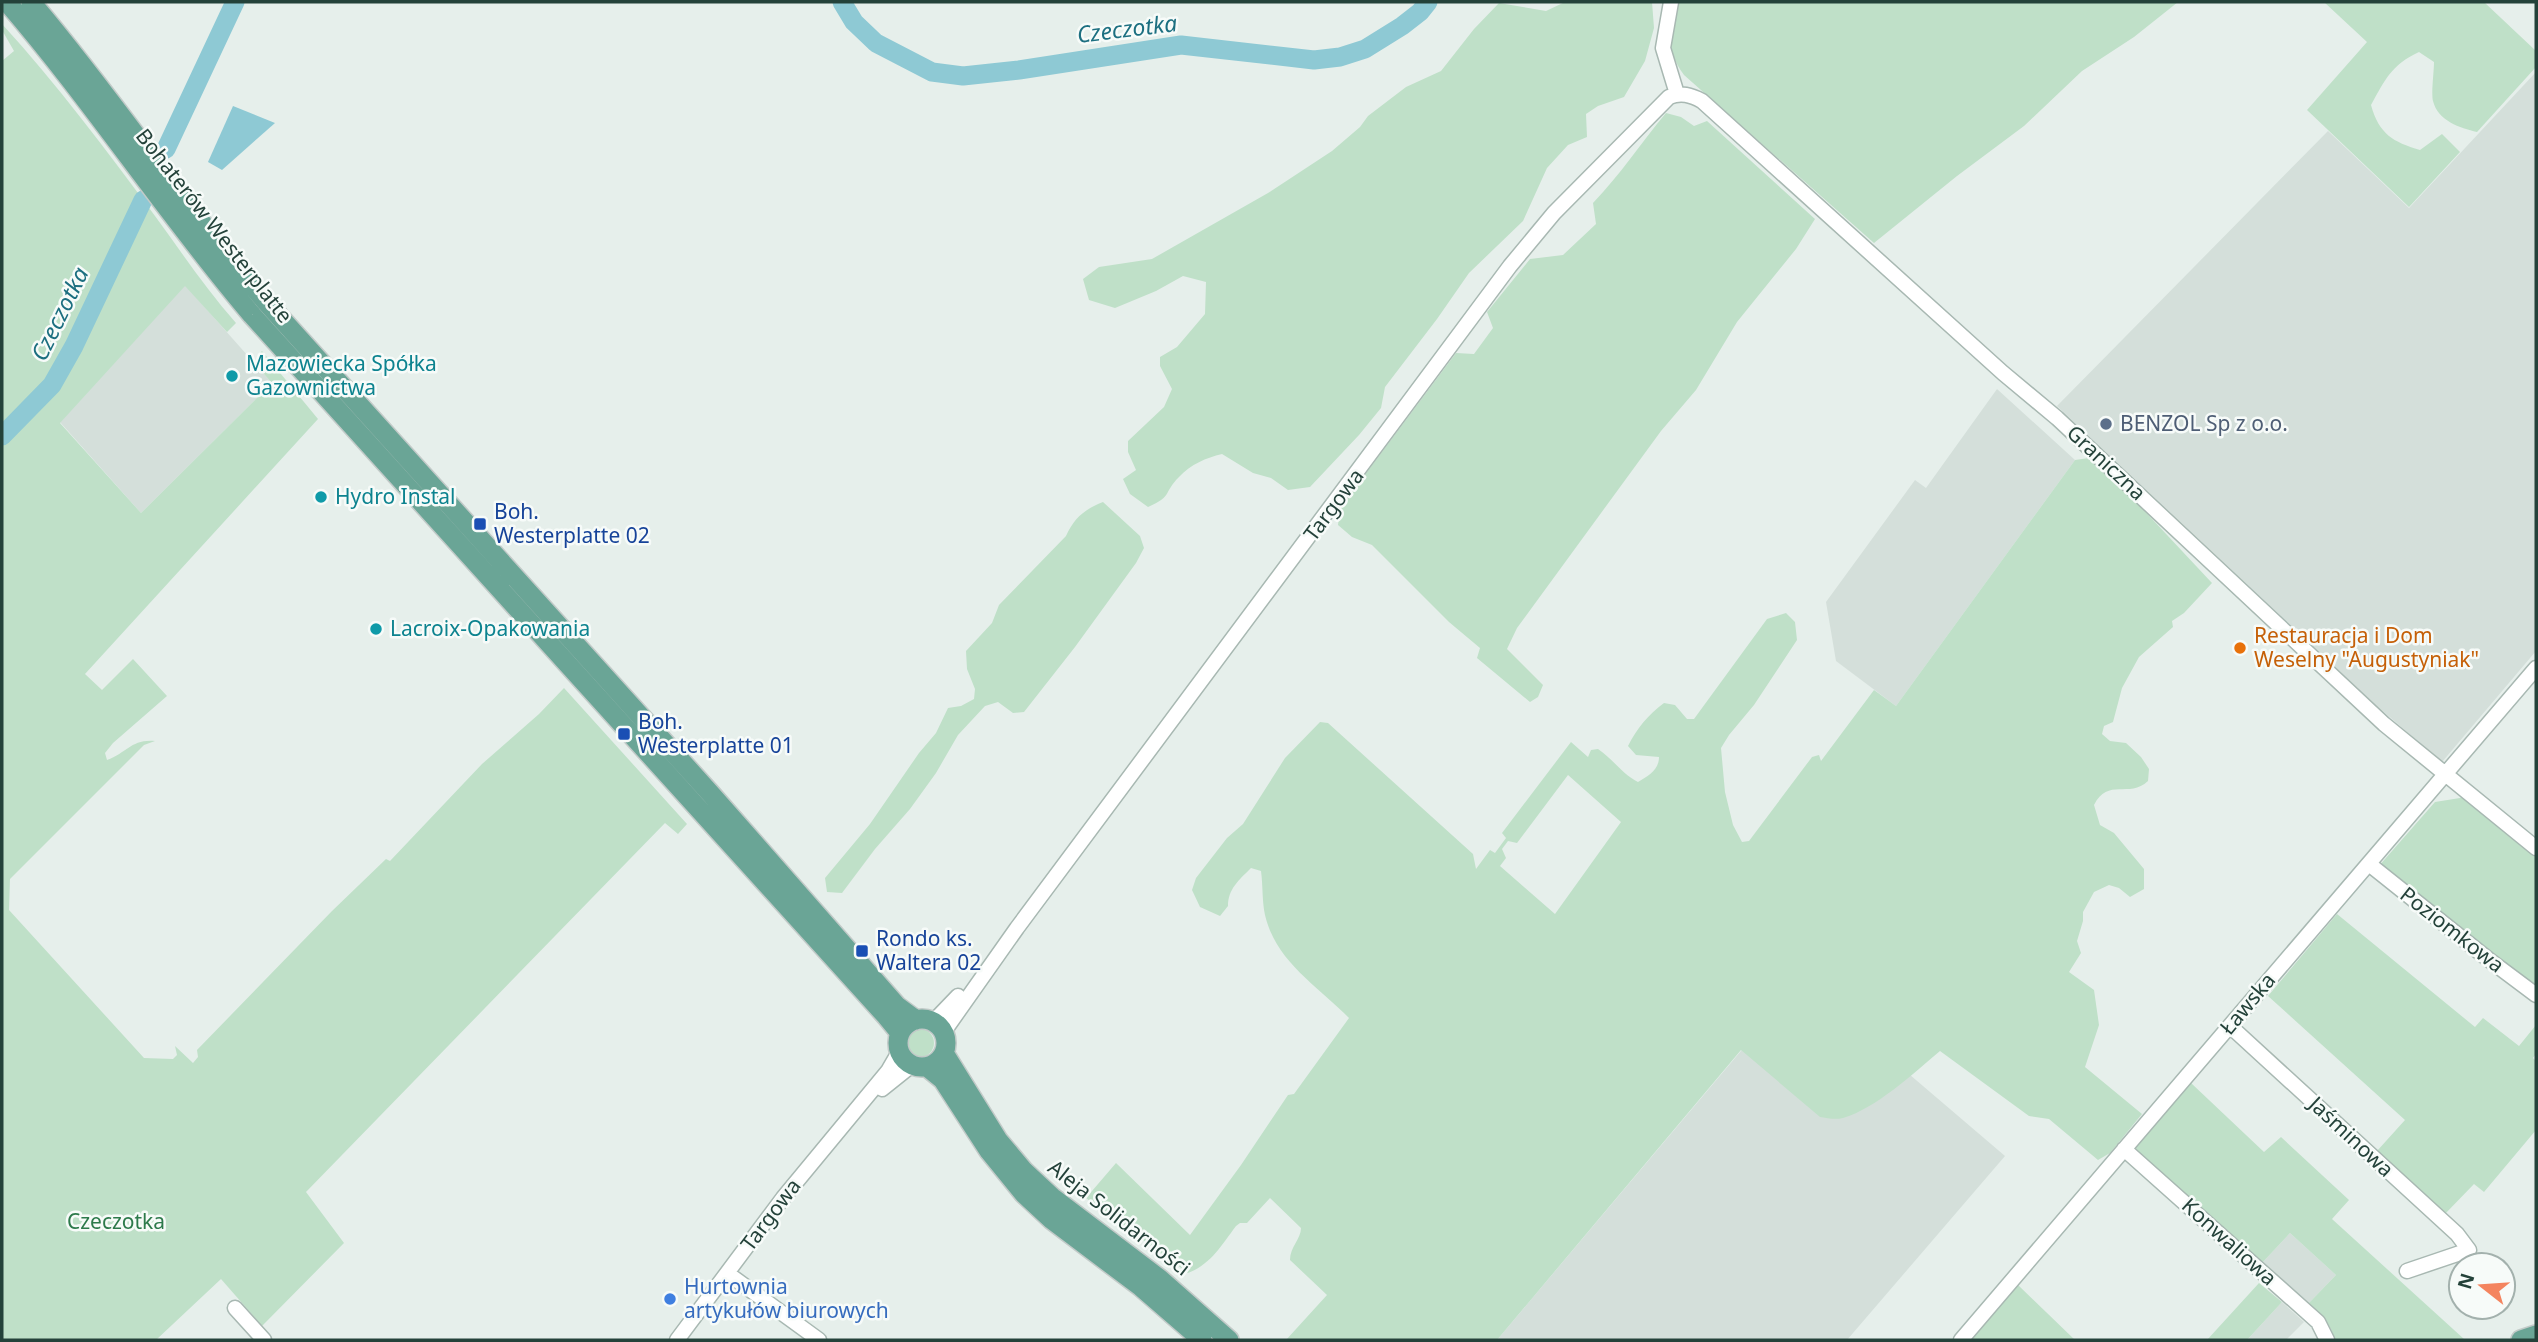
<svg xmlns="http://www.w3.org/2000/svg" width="2538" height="1342" viewBox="0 0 2538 1342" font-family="'Noto Sans',sans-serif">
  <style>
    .built { fill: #d4dfda }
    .green { fill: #bfe0c8; fill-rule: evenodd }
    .water { fill: #8ec9d4 }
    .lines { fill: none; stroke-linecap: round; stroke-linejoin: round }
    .river { stroke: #8ec9d4; stroke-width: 19 }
    .minor-casing { stroke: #a8b8b2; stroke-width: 17 }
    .major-casing { stroke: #c2cac8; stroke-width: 22 }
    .minor { stroke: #fff; stroke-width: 14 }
    .major { stroke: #6aa596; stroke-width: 19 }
    .culture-dot { fill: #0f9aa8; stroke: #f7fbf9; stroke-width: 2.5 }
    .service-dot { fill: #5c6f8a; stroke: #f7fbf9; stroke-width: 2.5 }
    .transit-dot { fill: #1a4fb4; stroke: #f7fbf9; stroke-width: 2.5 }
    .food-dot { fill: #e8710a; stroke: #f7fbf9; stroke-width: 2.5 }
    .shop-dot { fill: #3f7fe0; stroke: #f7fbf9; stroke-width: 2.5 }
    .labels { text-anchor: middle; stroke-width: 5; stroke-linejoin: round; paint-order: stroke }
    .street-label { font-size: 21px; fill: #24423a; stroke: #f7fbf9 }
    .culture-label { font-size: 21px; fill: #0d838f; stroke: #f7fbf9; text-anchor: start }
    .service-label { font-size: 21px; fill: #4e5e75; stroke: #f7fbf9; text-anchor: start }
    .transit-label { font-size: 21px; fill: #164399; stroke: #f7fbf9; text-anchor: start }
    .food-label { font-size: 21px; fill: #c56008; stroke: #f7fbf9; text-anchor: start }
    .park-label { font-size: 21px; fill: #2d7a4b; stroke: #f7fbf9 }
    .shop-label { font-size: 21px; fill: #366cbe; stroke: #f7fbf9; text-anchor: start }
    .water-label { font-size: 23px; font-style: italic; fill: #1c6f80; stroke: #f7fbf9 }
  </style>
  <rect width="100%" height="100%" fill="#e6efeb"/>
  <path class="built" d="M2536,72V651L2442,762L2377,706L2057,406L2328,131L2409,208Z
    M185,285L272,383L141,513L60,422Z
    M1997,389L2075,460L1896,706L1836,661L1826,602L1915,480L1926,488Z
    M1800,981L2005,1156L1847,1340H1497Z
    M2290,1233L2336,1275L2307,1305L2262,1263Z
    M2282,1302L2304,1322L2286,1340H2247Z"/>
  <path class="green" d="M1565,2H1652L1654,28L1645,61L1624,97L1598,106L1586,114L1587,137L1568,145L1547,168L1523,221L1469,273L1437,319L1385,387L1381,408L1359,435L1310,487L1288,490L1271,478L1253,473L1222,454C1206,458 1191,464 1179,477C1163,493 1173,496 1148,507L1130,494L1123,479L1136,470L1128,452V441L1164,407L1172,389L1160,366V357L1177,347L1205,314L1206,282L1183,276L1156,291L1115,308L1089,300L1083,279L1099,267L1152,259L1268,193L1332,151L1360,127L1368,116L1406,87L1441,71L1474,29L1499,3L1546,11Z
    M1678,2H2178L2134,37L2082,71L2024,126L1957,176L1874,243L1684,75C1664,47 1670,34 1678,2Z
    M2324,2H2484L2536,51V67L2477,132C2460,128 2438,121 2433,101C2431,93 2434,72 2434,62L2419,52C2391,65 2385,80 2371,105C2379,134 2393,142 2420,150L2442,134L2460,152L2409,207L2307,110L2367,42Z
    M2,24C57,84 107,151 155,216C182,253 206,289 236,323L227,332L185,286L60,423L141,513L272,383L256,365L262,360L258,355L262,351L318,419L85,674L102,690L133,659L167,696L113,743L105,753L107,760C127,753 131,739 155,741L144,745L10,879L9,910L144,1058L173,1059L177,1055L175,1046L193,1063L198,1057L197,1050L332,911L386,859L390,861L482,764L539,714L564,688L687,824L678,834L665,823L306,1192L344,1243L262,1326L221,1279L156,1340H2V61L14,51L2,30Z
    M1666,113L1681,117L1694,126L1707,121L1815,219L1796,249L1737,322L1696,390L1661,431L1517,628L1507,649L1543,685L1538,697L1530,702L1477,658L1480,648L1449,622L1372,545L1352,537L1338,525L1340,508L1456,353L1474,354L1493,328L1487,312L1530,259L1563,255L1596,224L1593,203C1620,175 1641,143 1666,113Z
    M2089,458L2124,489L2212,583L2184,613L2172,621L2173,627L2139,657L2122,688L2113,722L2104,726L2102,734L2110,741L2126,743L2141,757L2149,769L2148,781C2129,799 2108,777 2094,805L2100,825L2114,833L2144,869V889L2130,897L2119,888L2109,885L2094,892L2083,912V921L2077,941L2081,953L2069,972L2094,990L2099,1025L2085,1067L2142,1114L2110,1153L2098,1160L2049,1119L2029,1116L1940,1051C1914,1073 1875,1109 1843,1118C1835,1120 1827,1118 1820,1117L1741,1050L1497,1340H1286L1327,1295L1290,1260C1290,1247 1301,1239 1301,1228L1270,1198L1247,1223H1240L1236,1226C1221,1246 1211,1264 1188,1273L1086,1198L1116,1163L1190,1235L1241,1165L1288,1095L1294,1094L1349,1018C1318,986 1276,962 1265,915C1262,901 1263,886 1261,871L1251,868C1239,880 1228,889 1228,906L1220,916L1200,907L1192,890L1196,878L1227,838L1243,824L1285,758L1320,722L1328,723L1473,854L1476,869L1490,850L1495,853L1506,838L1502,833L1571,742L1588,757L1591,750L1598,749C1613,759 1622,774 1638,782C1648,776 1659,770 1659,757L1636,755L1628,746C1637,728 1648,715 1664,703L1675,705L1687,719H1694L1767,619L1786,613L1795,622L1797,640L1754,705L1729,735L1721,748L1725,792L1733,825L1742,842L1749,841L1812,757L1819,755L1821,761L1874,690L1896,706L2075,460ZM1568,775L1621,822L1555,914L1500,866L1506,858L1502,849L1508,841L1517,843Z
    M1103,502L1140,536L1144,548L1136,563L1075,647L1024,712L1013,713L998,702L985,706L958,735L936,773L910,809L875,849L842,893L827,892L825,878L870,824L919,753L936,733L948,708L961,706L974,699L975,689L967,669L966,651L992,623L999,605L1066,536C1074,518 1085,509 1103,502Z
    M2463,795L2536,854V992L2378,867L2435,802L2460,798Z
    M2337,914L2475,1027L2483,1018L2519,1046L2536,1025V1054L2533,1058L2536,1061V1130L2484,1192L2474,1184L2444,1215L2377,1151L2405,1120L2268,996Z
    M906 1043a14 14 0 1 1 28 0a14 14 0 1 1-28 0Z
    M2191,1083L2264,1152L2281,1137L2349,1200L2332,1219L2464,1339L2334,1340C2333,1324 2319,1315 2307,1305L2336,1275L2290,1233L2262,1263L2134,1149Z
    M2259,1283L2282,1302L2247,1340H2207Z
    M2018,1285L2075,1340H1971Z"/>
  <path class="water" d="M233,106L275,123L222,170L208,162Z"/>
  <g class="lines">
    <path class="river" d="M842,2L854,22L876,43L932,72L963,76L1019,70L1181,45L1314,60L1340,57L1365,49L1402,26L1420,12L1428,2
      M166,149L235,2
      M2,436L52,385L74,346L143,200"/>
    <defs>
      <path id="minor" d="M1671,2L1663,48L1677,94
        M2369,864L2488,959L2536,995
        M933,1022L958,996
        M2230,1026L2457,1234L2469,1250L2407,1271
        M943,1033L1017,928L1510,266L1554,213L1669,97C1681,92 1691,95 1702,101L2003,373L2057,418L2384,724L2536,848
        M882,1089L912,1065
        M2124,1149L2318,1322L2327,1340
        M727,1273L819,1340
        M235,1308L264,1340
        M677,1340L783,1198L888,1071L899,1052
        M1961,1340L2536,668"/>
      <path id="major" d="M7,2C94,103 166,214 252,315L886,1016L900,1033
        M31,2C114,99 183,206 267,303L710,793L897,1006L916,1020
        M898 1043a24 24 0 1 1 48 0a24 24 0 1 1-48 0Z
        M944,1053L998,1140L1024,1171L1052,1197L1160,1279L1229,1340
        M927,1067L943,1080L989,1151L1024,1194L1052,1220L1141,1287L1202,1340
        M2521,1340L2536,1335"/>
    </defs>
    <use href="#minor" class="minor-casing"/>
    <use href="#major" class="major-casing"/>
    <use href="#minor" class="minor"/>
    <use href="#major" class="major"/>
  </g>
  <g class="culture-dot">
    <circle cx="232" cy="376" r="7"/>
    <circle cx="321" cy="497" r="7"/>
    <circle cx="376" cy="629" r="7"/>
  </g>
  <circle class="service-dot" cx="2106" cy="424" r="7"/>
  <g class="transit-dot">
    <rect x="473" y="517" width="14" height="14" rx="3.5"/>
    <rect x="617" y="727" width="14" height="14" rx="3.5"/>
    <rect x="855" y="944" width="14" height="14" rx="3.5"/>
  </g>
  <circle class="food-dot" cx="2240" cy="648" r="7"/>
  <circle class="shop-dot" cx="670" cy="1299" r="7"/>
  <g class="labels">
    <g class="street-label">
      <text transform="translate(214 226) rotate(52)" y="7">Bohaterów Westerplatte</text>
      <text transform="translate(2106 463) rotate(43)" y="7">Graniczna</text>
      <text transform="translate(1334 505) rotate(-53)" y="7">Targowa</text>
      <text transform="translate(2452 930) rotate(38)" y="7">Poziomkowa</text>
      <text transform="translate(2248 1004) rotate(-50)" y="7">Ławska</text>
      <text transform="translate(2351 1137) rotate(43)" y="7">Jaśminowa</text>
      <text transform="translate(771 1215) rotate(-53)" y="7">Targowa</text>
      <text transform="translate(1119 1218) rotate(38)" y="7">Aleja Solidarności</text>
      <text transform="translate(2229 1242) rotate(42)" y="7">Konwaliowa</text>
    </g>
    <g class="culture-label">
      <text x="246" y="371">Mazowiecka Spółka<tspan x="246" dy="24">Gazownictwa</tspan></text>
      <text x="335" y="504">Hydro Instal</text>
      <text x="390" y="636">Lacroix-Opakowania</text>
    </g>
    <g class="service-label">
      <text x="2120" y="431">BENZOL Sp z o.o.</text>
    </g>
    <g class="transit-label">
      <text x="494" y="519">Boh.<tspan x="494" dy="24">Westerplatte 02</tspan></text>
      <text x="638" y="729">Boh.<tspan x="638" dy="24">Westerplatte 01</tspan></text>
      <text x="876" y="946">Rondo ks.<tspan x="876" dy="24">Waltera 02</tspan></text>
    </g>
    <g class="food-label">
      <text x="2254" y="643">Restauracja i Dom<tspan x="2254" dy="24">Weselny "Augustyniak"</tspan></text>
    </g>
    <g class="park-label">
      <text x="116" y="1229">Czeczotka</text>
    </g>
    <g class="shop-label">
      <text x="684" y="1294">Hurtownia<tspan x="684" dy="24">artykułów biurowych</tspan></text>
    </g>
    <g class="water-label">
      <text transform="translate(1127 29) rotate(-7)" y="8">Czeczotka</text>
      <text transform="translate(60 314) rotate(-64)" y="8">Czeczotka</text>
    </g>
  </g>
  <rect width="2538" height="1342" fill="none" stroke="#24423a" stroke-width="7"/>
  <g transform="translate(2482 1286) rotate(287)"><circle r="33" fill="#f7fbf9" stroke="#a3b1ad" stroke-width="2"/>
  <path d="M0-5L12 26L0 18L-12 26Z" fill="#f4845f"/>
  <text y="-10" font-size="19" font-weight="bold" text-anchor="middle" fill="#24423a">N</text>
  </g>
</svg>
